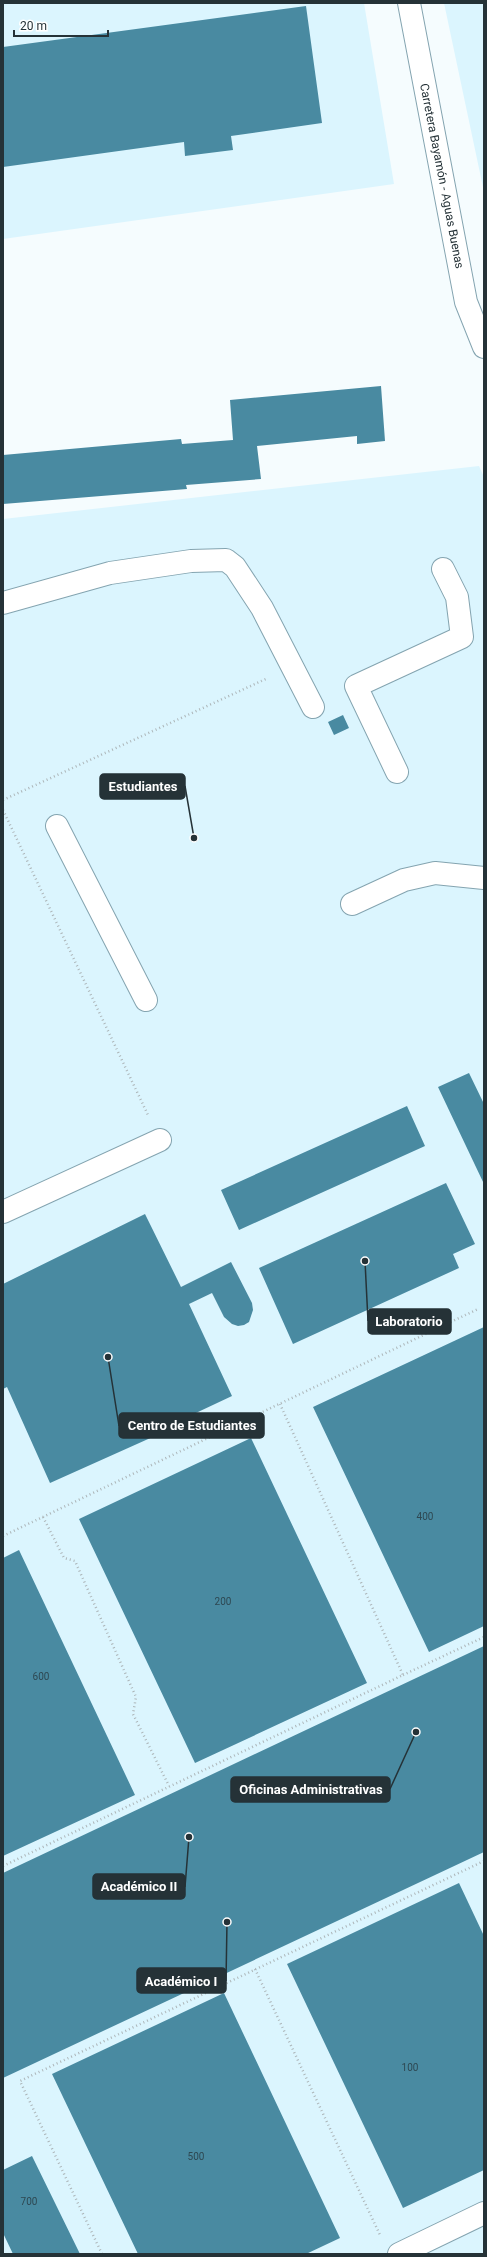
<svg xmlns="http://www.w3.org/2000/svg" width="487" height="2257" viewBox="0 0 487 2257" font-family="Roboto,sans-serif">
  <style>
    .built { fill: #dbf5fe }
    .building { fill: #498aa1 }
    .lines { fill: none; stroke-linecap: round; stroke-linejoin: round }
    .minor-casing { stroke: #84a4b0; stroke-width: 24 }
    .path { stroke: #adb6b9; stroke-width: 2.5; stroke-dasharray: 1 3; stroke-linecap: butt }
    .minor { stroke: #fff; stroke-width: 22 }
    .labels { text-anchor: middle; stroke-width: 3; stroke-linejoin: round; paint-order: stroke }
    .number-label { font-size: 10px; fill: #2e4852 }
    .street-label { font-size: 12px; fill: #253237; stroke: #fff }
    .leader { fill: none; stroke: #253237; stroke-width: 1.5 }
    .callout-dot { fill: #253237; stroke: #fff; stroke-width: 1.5 }
    .callout { fill: #253237; stroke: #253237; stroke-width: 1.5 }
    .callout-label { font-size: 13px; text-anchor: middle; font-weight: bold; fill: #fff }
  </style>
  <rect width="100%" height="100%" fill="#f5fcfe"/>
  <path class="built" d="M3,3H364L394,184L3,239Z
    M444,3H484V192Z
    M479,466L484,477V2254H3V519Z"/>
  <path class="building" d="M306,6L322,123L231,136L233,150L185,156L184,142L3,167V47Z
    M381,386L385,441L357,444V436L257,446L261,479L186,485L187,489L3,504V455L181,439L182,444L233,440L230,400Z
    M343,715L349,728L334,735L328,722Z
    M469,1073L484,1104V1184L438,1087Z
    M407,1106L425,1146L239,1230L221,1190Z
    M446,1183L475,1244L453,1254L459,1268L293,1344L259,1268Z
    M145,1214L181,1287L231,1262L252,1303L253,1310L249,1322L244,1325L238,1326L232,1324L224,1317L212,1293L189,1304L232,1396L164,1428L166,1431L50,1483L7,1387L3,1389V1284Z
    M484,1327V1626L429,1652L313,1407Z
    M251,1438L367,1683L195,1763L79,1519Z
    M19,1550L135,1795L3,1856V1558Z
    M484,1646V1852L3,2078V1873Z
    M459,1883L484,1936V2170L403,2208L287,1964Z
    M224,1993L340,2238L306,2254H138L52,2074Z
    M32,2156L80,2254H13L3,2233V2170Z"/>
  <g class="lines">
    <defs>
      <path id="minor" d="M409,3L466,302L484,347
        M3,603L110,573L191,561L226,560L235,567L262,608L313,707
        M397,772L356,686L462,637L457,597L443,569
        M57,826L146,1000
        M352,904L404,880L435,873L484,878
        M3,1212L160,1140
        M399,2254L484,2213"/>
    </defs>
    <use href="#minor" class="minor-casing"/>
    <path class="path" d="M3,800L268,678
      M3,810L148,1115
      M43,1517L64,1558L75,1561L136,1697L133,1714L169,1786
      M3,1536L478,1309
      M403,1675L484,1637
      M3,1866L403,1675L280,1404
      M255,1969L380,2235
      M102,2254L20,2081L484,1861"/>
    <use href="#minor" class="minor"/>
  </g>
  <g class="labels">
    <g class="number-label">
      <text x="425" y="1520">400</text>
      <text x="223" y="1605">200</text>
      <text x="41" y="1680">600</text>
      <text x="410" y="2071">100</text>
      <text x="196" y="2160">500</text>
      <text x="29" y="2205">700</text>
    </g>
    <g class="street-label">
      <text transform="translate(442 176) rotate(79)" y="4">Carretera Bayamón - Aguas Buenas</text>
    </g>
  </g>
  <path class="leader" d="M194 838L185 786M365 1261L368 1321M108 1357L119 1426M416 1732L390 1789M189 1837L185 1887M227 1922L226 1981"/>
  <g class="callout-dot">
    <circle cx="194" cy="838" r="4"/>
    <circle cx="365" cy="1261" r="4"/>
    <circle cx="108" cy="1357" r="4"/>
    <circle cx="416" cy="1732" r="4"/>
    <circle cx="189" cy="1837" r="4"/>
    <circle cx="227" cy="1922" r="4"/>
  </g>
  <g class="callout">
    <rect x="100" y="774" width="85" height="25" rx="4"/>
    <rect x="368" y="1309" width="83" height="25" rx="4"/>
    <rect x="119" y="1413" width="145" height="25" rx="4"/>
    <rect x="231" y="1777" width="159" height="25" rx="4"/>
    <rect x="93" y="1874" width="92" height="25" rx="4"/>
    <rect x="137" y="1968" width="89" height="25" rx="4"/>
  </g>
  <g class="callout-label">
    <text x="143" y="791">Estudiantes</text>
    <text x="409" y="1326">Laboratorio</text>
    <text x="192" y="1430">Centro de Estudiantes</text>
    <text x="311" y="1794">Oficinas Administrativas</text>
    <text x="139" y="1891">Académico II</text>
    <text x="181" y="1986">Académico I</text>
  </g>
  <rect width="487" height="2257" fill="none" stroke="#253237" stroke-width="8"/>
  <path d="M14 30v6h94v-6" fill="none" stroke="#253237" stroke-width="2"/>
  <text x="20" y="30" font-size="12" fill="#253237" stroke="#ffffff" stroke-width="3" paint-order="stroke">20 m</text>
</svg>
